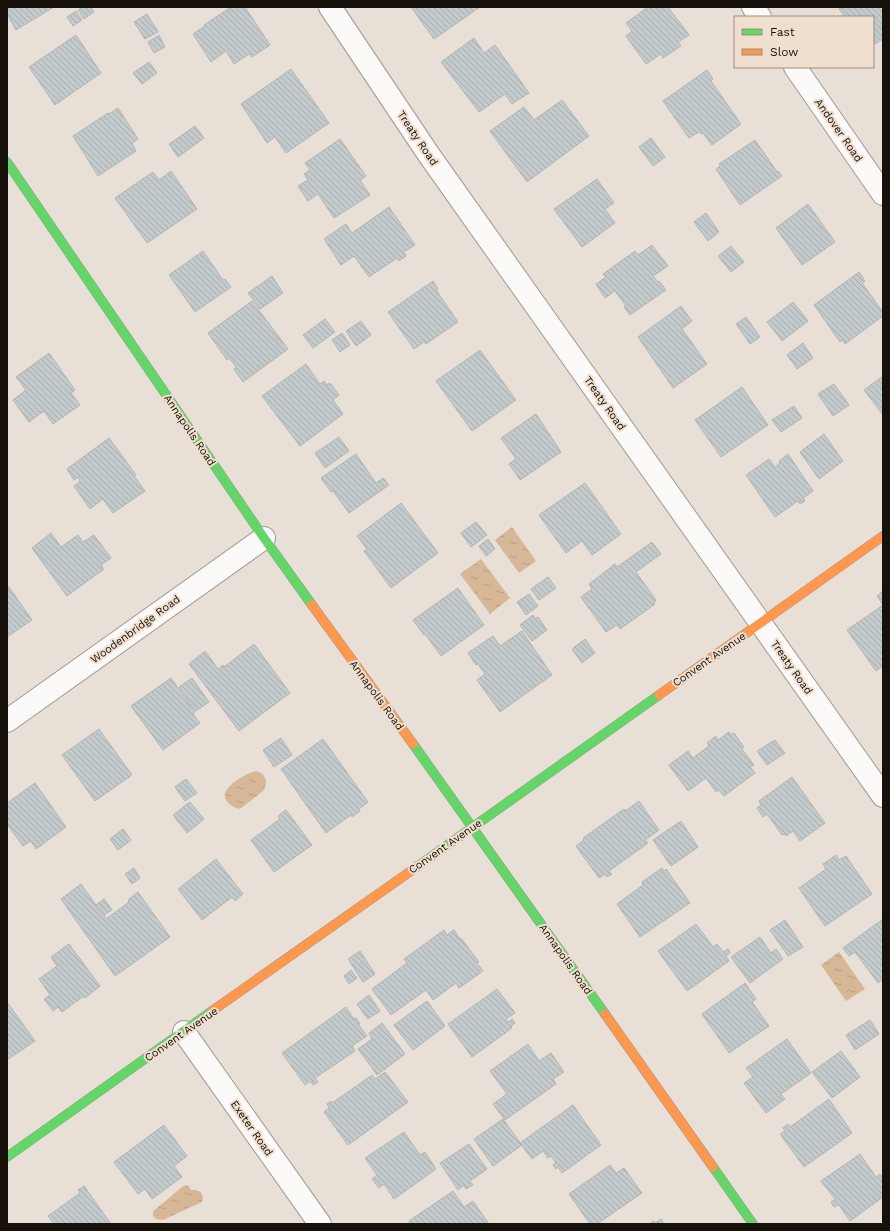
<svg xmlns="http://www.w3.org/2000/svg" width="890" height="1231" viewBox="0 0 890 1231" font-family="'Work Sans',sans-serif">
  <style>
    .water { fill: url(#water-ripples) }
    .building { fill: url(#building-back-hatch); stroke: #b5b5b3 }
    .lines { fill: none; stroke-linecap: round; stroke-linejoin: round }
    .street-casing { stroke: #a09a93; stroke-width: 24 }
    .fast-casing { stroke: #a09a93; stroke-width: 10 }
    .slow-casing { stroke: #a09a93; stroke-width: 10 }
    .street { stroke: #fcfaf9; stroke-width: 22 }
    .fast { stroke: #63d668; stroke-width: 9 }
    .slow { stroke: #ff974d; stroke-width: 9 }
    .labels { text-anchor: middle; stroke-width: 4; stroke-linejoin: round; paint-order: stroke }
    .street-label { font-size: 11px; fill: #16110b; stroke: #f0dfce }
  </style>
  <defs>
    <pattern id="water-ripples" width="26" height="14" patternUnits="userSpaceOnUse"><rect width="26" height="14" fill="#d6b897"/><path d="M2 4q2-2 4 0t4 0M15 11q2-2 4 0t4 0" fill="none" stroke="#b79d81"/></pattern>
    <pattern id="building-back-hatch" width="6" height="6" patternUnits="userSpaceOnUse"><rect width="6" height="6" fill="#c3cacc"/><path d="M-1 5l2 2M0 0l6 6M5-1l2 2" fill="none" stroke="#a7acae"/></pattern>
  </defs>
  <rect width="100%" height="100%" fill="#e8dfd6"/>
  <path class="water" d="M512,527L536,561L519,573L495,540Z
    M481,559L510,598L490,614L460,574Z
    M256,771C266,774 269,782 263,791L240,809C229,807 219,797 229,787C234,781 249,772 256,771Z
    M839,952L865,989L846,1001L821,965Z
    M188,1185L191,1190H196L201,1192L203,1198L202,1202L163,1220L156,1219L153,1216V1211L157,1208L183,1186Z"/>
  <path class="building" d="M7,7H54L16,30L7,14Z
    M83,7H91L94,12L84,19L78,10Z
    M231,7H245L270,45L252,57L249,54L234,64L226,51L211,62L193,34L205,26L204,25Z
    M411,7H480L434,39Z
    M648,7H668L689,35L678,42L681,46L663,58L661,54L646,64L626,36L632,31L626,23Z
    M843,7H883V39L873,45V17H845L839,9Z
    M76,11L82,20L73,26L67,17Z
    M147,14L158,32L145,39L134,22Z
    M76,35L101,73L55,105L29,67Z
    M159,35L165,47L154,53L148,42Z
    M474,38L484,53L495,45L529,93L512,104L505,94L479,112L441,62Z
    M149,62L157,73L142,84L133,73Z
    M291,69L329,123L286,153L275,137L267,143L241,104Z
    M707,70L713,79L711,81L741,124L712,145L703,133L701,134L699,132L689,138L663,101Z
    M562,100L589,136L527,182L490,131L524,107L534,120Z
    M118,108L138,139L132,143L136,151L98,176L73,136L108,113L109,114Z
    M195,126L204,138L178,157L169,144Z
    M651,138L665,157L653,166L639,147Z
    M340,139L366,176L360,180L370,195L334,218L318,194L308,201L298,186L308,180L304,174L310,170L305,163Z
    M755,140L777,172L778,171L782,176L740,205L716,169L720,166L719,164Z
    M171,171L197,209L147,243L115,198L153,172L159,180Z
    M597,179L614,203L605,209L615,223L582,247L554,209Z
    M808,204L835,242L802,265L776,228Z
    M389,207L415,245L404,252L406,256L399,261L397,258L369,277L354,256L341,265L324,239L346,224L352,233Z
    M706,213L719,232L708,241L694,222Z
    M652,245L668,266L653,276L658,282L659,281L666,290L630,315L624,307L626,306L615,291L605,298L596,284L606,277L603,274L635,251L638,255Z
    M731,246L744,262L731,272L718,256Z
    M203,251L223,280L225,279L231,287L195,312L169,275Z
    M859,272L865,281L862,283L883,312V316L845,344L842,340L840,342L814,305Z
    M272,276L283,293L260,309L248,293Z
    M433,281L438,289L436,290L458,322L426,344L424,342L414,349L388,312Z
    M252,301L288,349L243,382L234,369L236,367L229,358L227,360L208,333Z
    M793,302L808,321L782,341L767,322Z
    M681,306L692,321L682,329L707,364L673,388L638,337Z
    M746,317L760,337L750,344L736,324Z
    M325,319L335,332L313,348L303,335Z
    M361,321L371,335L356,346L346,331Z
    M342,333L350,345L340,352L332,340Z
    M803,343L813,358L797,369L787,355Z
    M480,350L516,400L472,431L436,381Z
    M49,353L75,390L71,393L80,405L53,424L44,411L29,422L13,400L26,390L16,377Z
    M306,364L320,384L324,381L327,385L330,383L339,395L333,400L343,414L300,446L262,396Z
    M883,376V415L864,390Z
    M834,384L849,405L833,416L818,394Z
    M742,387L768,425L721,457L695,420Z
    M794,406L802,418L781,432L772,420Z
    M536,414L561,452L520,480L509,464L516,459L501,438Z
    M824,434L843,461L819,479L800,452Z
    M339,437L349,451L325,468L315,453Z
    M109,438L136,475L134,476L145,491L113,513L103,499L90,509L74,486L80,482L78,477L74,480L67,469Z
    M356,454L376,483L383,478L389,485L349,513L333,491L331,492L321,478Z
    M788,454L813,491L803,498L805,501L800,504L798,501L775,517L746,475L769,459L775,467L780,463L779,461Z
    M585,483L621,534L592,555L582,541L566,553L539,515Z
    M401,503L438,553L391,588L364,551L367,549L357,536Z
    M476,522L487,535L471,547L461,533Z
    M51,533L61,547L78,535L83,542L94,535L111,558L101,565L104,569L67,596L32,548Z
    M488,539L495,549L486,556L479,546Z
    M652,542L661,554L636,572L656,600L654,603L655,604L620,629L617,625L606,632L581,597L592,589L589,584L615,564L617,567Z
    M548,577L556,588L539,600L531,589Z
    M9,587L32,620L7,637V588Z
    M458,588L484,625L441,656L425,634L424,635L413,620Z
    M883,591V605L877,596Z
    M529,594L538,606L526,615L517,602Z
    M883,605V666L876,671L847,630Z
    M533,615L535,619L538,617L547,630L532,641L520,625Z
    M522,631L552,675L500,712L477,680L485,674L478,664L476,665L468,653L493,636L500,646Z
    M585,639L595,653L582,663L572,649Z
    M254,644L290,693L239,731L189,664L205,651L218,669L223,665L224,667Z
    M171,678L195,712L193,714L200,723L163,750L131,706Z
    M192,678L209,702L196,711L179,687Z
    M99,729L132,775L95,801L62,755Z
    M729,732L731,735L734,733L744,747L742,749L754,765L750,767L755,773L724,796L719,790L716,792L706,778L688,791L669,765L688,751L693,758L709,746L707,743L716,736L718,740Z
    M281,738L292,755L274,767L263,750Z
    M323,739L368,802L359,809L360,811L352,817L351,815L326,833L281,769Z
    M775,740L785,753L767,765L757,751Z
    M792,777L825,823L800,841L793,831L786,836L784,834L782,835L767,814L763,817L757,808L761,805L759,801Z
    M186,779L197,793L185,801L175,787Z
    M35,783L66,827L36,849L31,841L23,846L7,824V803Z
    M639,801L659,830L645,840L648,843L609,871L612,874L607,877L605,874L599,878L576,846L584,840L583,838L624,809L625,811Z
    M190,802L204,819L187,833L173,815Z
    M286,810L312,845L274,872L251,840L280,819L278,816Z
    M681,821L698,847L671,866L653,840Z
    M123,829L131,840L118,850L110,839Z
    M836,855L839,860L846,856L872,894L825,926L799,888L826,869L823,864Z
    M216,859L243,894L235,901L232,897L202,920L178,889Z
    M134,868L140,878L132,884L125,874Z
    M662,868L664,871L666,869L690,903L640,937L617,904L643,885L642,882Z
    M81,884L96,905L104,899L112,910L104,915L106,919L129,902L128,900L138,892L170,937L115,976L61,899Z
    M883,919V979L878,983L855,952L849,956L843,948Z
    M785,920L803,947L788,956L770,930Z
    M696,924L713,947L717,944L723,952L728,949L730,953L726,956L729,961L687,991L658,951Z
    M444,930L447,935L454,930L460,939L461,938L479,962L477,963L483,971L459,988L456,983L433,1000L426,990L391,1015L372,989L407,963L404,959Z
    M760,937L771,953L776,949L783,959L750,983L731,957Z
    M69,944L100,986L85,998L84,996L62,1012L58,1007L53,1011L44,999L50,995L39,979L57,966L51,957Z
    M360,951L375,974L363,982L348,959Z
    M351,970L357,978L349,984L344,976Z
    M745,983L756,999L752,1002L769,1026L729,1053L702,1014Z
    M497,989L515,1013L506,1019L508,1022L512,1019L515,1023L511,1026L512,1028L472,1057L448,1024Z
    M369,995L380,1011L368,1019L357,1004Z
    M427,1001L445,1026L413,1050L394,1025Z
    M7,1002L35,1041L7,1060Z
    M346,1007L354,1019L356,1018L360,1024H358L367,1036L352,1046L355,1051L315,1078L318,1082L313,1085L310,1081L305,1085L282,1053Z
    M870,1020L879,1034L855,1050L846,1035Z
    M382,1023L405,1054L377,1075L358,1049L372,1039L369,1033Z
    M787,1039L811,1073L781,1094L785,1099L766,1113L744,1083L753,1077L746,1068Z
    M528,1044L539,1061L551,1053L564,1072L553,1079L556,1084L505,1120L493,1104L507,1094L490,1071Z
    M841,1051L860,1077L832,1098L812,1072Z
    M385,1072L408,1102L348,1145L324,1112L329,1108L327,1104L331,1101L332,1103L372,1075L375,1079Z
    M829,1099L852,1133L804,1167L780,1134L785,1131L783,1128L788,1124L790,1127Z
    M573,1105L601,1145L562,1173L558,1167L556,1169L553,1165L556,1163L551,1156L548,1158L543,1151L532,1159L520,1143Z
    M503,1119L522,1145L493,1166L474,1139Z
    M164,1125L187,1156L174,1166L182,1177L152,1199L145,1189L138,1194L114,1162Z
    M404,1132L420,1155L425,1152L436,1169L394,1199L384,1184L379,1188L372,1179L377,1175L365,1158Z
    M469,1144L487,1169L470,1181L473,1185L466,1189L464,1185L458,1190L440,1163Z
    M860,1154L876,1177L880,1174L883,1178V1197L850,1221L839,1205L834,1207L831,1202L835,1199L821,1181Z
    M610,1165L616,1173L624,1168L642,1193L597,1224H590L569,1194Z
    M84,1186L111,1224H54L48,1216L80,1193L78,1190Z
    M453,1191L464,1207L473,1201L489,1224H410L409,1221Z
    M661,1219L664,1224H649L654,1221L655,1223Z"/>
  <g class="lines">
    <defs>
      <path id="street" d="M330,7L429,155L883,796
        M753,7L760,17
        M795,67L883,194
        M7,721L264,538
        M184,1032L320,1224"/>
      <path id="fast" d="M7,162L264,538L312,605
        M413,744L605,1014
        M418,866L659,695
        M7,1157L212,1011
        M713,1167L753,1224"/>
      <path id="slow" d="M312,605L413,744
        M659,695L883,536
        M212,1011L418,866
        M605,1014L713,1167"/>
    </defs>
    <use href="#street" class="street-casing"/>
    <use href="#fast" class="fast-casing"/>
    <use href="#slow" class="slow-casing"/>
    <use href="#street" class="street"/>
    <use href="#fast" class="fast"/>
    <use href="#slow" class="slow"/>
  </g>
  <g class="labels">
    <g class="street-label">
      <text transform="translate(839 130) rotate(55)" y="4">Andover Road</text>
      <text transform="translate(418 138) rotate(56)" y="4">Treaty Road</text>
      <text transform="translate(605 403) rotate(55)" y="4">Treaty Road</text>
      <text transform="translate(190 430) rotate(56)" y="4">Annapolis Road</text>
      <text transform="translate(135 629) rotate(-36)" y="4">Woodenbridge Road</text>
      <text transform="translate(709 659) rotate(-35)" y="4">Convent Avenue</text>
      <text transform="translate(792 667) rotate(55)" y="4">Treaty Road</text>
      <text transform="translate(377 695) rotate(54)" y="4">Annapolis Road</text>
      <text transform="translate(445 846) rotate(-35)" y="4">Convent Avenue</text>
      <text transform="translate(566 959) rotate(55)" y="4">Annapolis Road</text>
      <text transform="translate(181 1034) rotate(-35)" y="4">Convent Avenue</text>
      <text transform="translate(252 1128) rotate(55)" y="4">Exeter Road</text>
    </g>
  </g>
  <rect width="890" height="1231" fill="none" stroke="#16110b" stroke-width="16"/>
  <rect x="734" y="16" width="140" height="52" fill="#f0dfce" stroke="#998d80"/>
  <rect x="742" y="29" width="20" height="6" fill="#63d668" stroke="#998d80"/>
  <text x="770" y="36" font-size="12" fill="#16110b">Fast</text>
  <rect x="742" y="49" width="20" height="6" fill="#ff974d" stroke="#998d80"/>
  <text x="770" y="56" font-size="12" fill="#16110b">Slow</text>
</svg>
